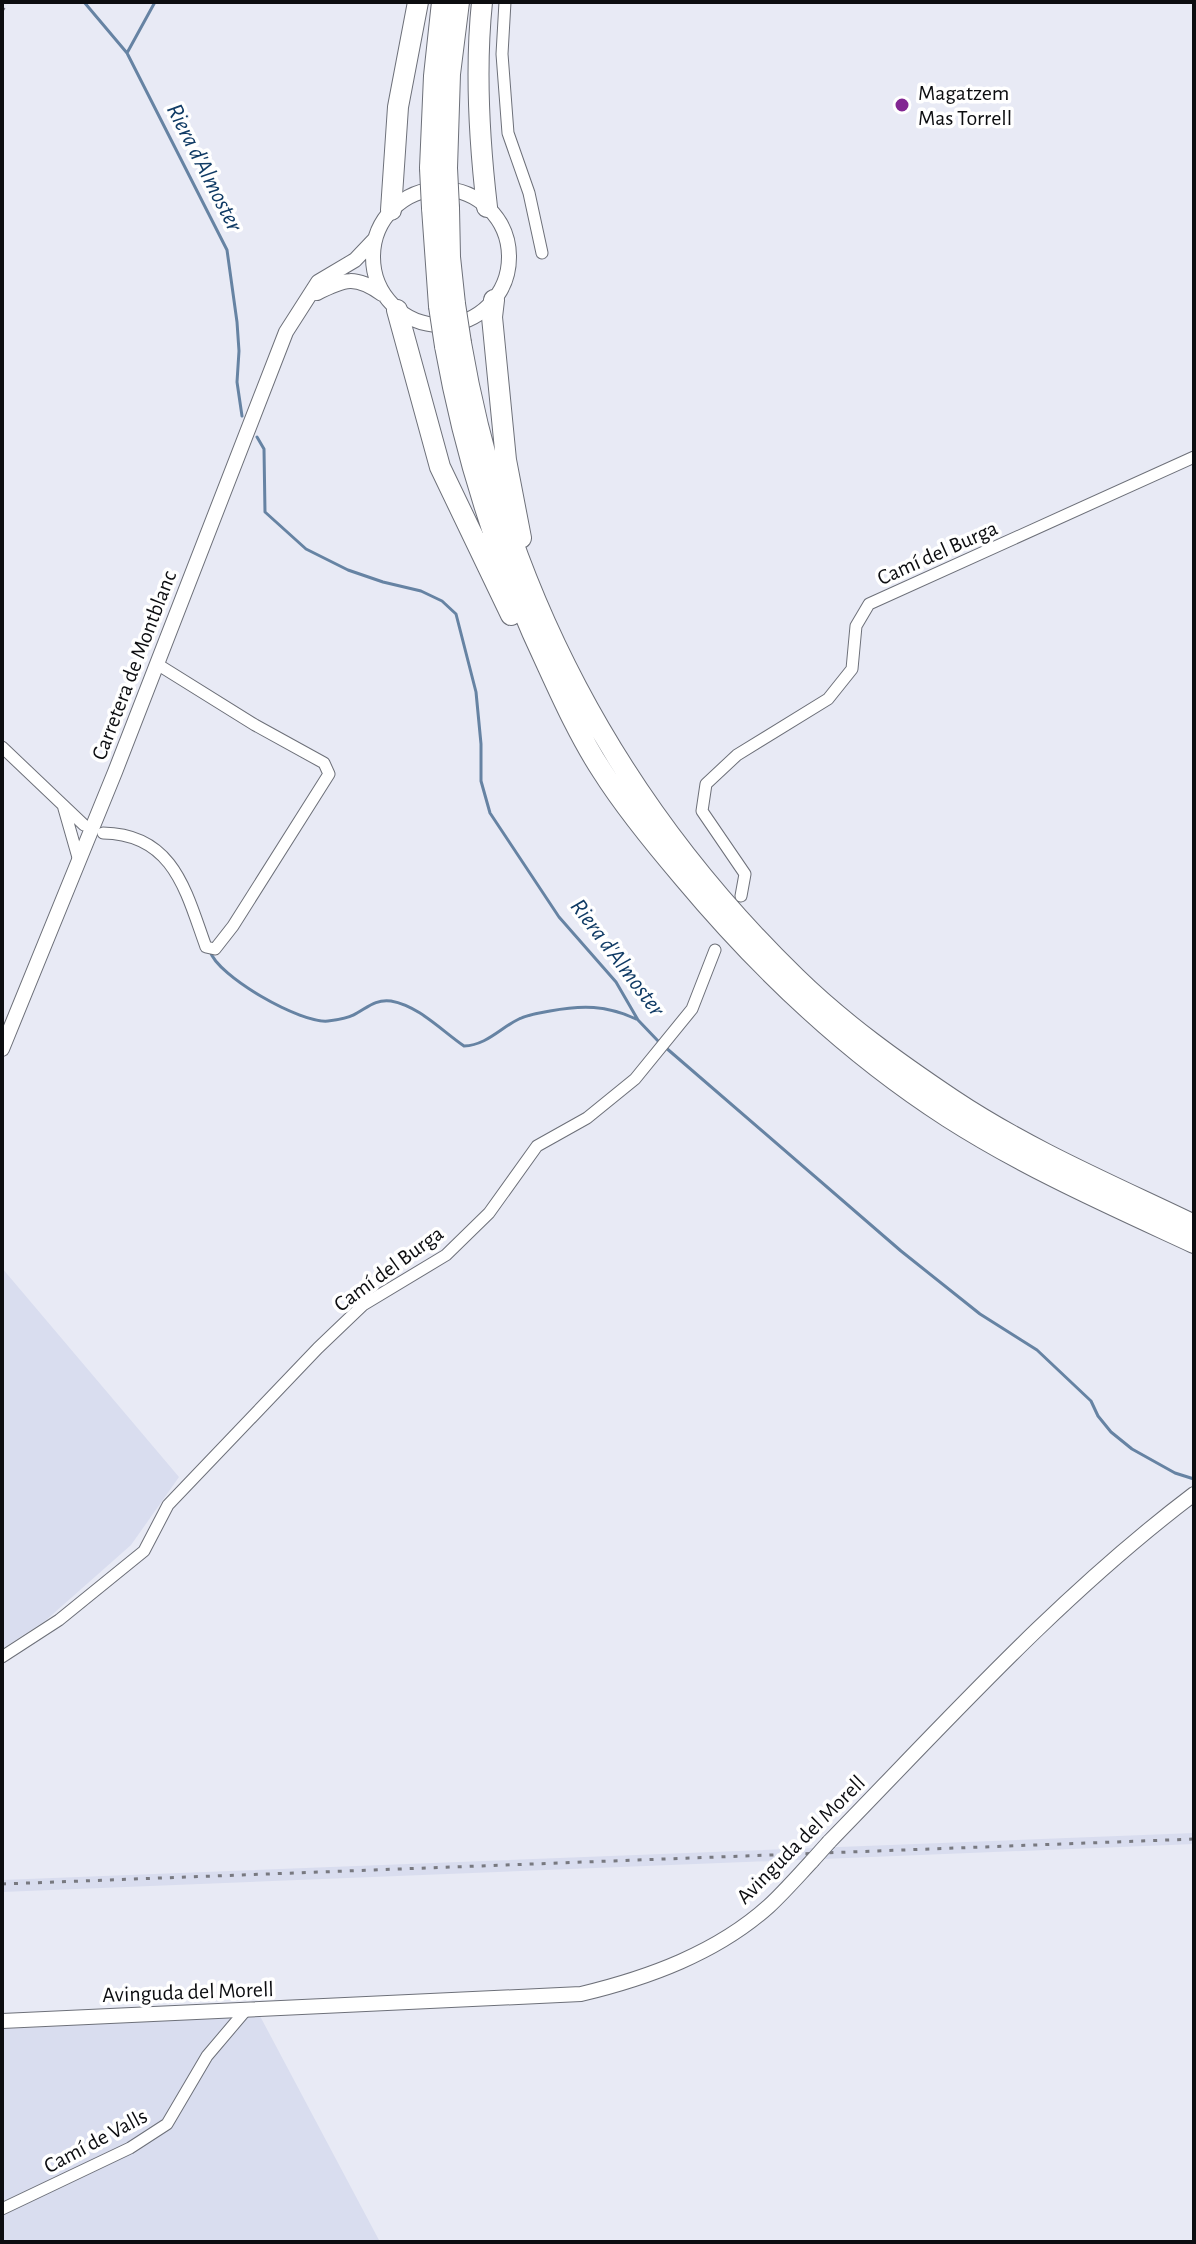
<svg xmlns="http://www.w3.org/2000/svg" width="1196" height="2244" viewBox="0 0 1196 2244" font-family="'Alegreya Sans',sans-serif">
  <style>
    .built { fill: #d9ddef }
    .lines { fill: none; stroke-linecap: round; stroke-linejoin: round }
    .stream { stroke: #6683a3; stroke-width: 3 }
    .minor-casing { stroke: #6d7079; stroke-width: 13 }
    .tertiary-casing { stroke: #6d7079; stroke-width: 16 }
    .motorway-casing { stroke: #6d7079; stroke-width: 22 }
    .minor { stroke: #fff; stroke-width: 11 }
    .tertiary { stroke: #fff; stroke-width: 14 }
    .motorway { stroke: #fff; stroke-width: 20 }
    .rail { stroke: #787980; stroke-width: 3; stroke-dasharray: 4 8; stroke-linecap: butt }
    .tertiary-bridge-casing { stroke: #6d7079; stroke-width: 16; stroke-linecap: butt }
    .motorway-bridge-casing { stroke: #6d7079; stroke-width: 22; stroke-linecap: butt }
    .tertiary-bridge { stroke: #fff; stroke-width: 14 }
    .motorway-bridge { stroke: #fff; stroke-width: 20 }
    .poi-dot { fill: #822692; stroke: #fff; stroke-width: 3 }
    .labels { text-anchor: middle; stroke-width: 7; stroke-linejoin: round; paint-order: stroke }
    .poi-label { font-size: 22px; fill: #0c0d10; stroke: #fff; text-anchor: start }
    .street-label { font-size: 22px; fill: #0c0d10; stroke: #fff }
    .water-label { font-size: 24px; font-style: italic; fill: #103b65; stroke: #fff }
  </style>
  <rect width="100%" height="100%" fill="#e8eaf5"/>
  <path class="built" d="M2,1268L179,1477L131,1545L45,1621L2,1649Z
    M1194,1833V1844L2,1892V1880Z
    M260,2016L380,2242H2V2029Z"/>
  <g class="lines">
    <path class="stream" d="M84,2L127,53L227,250L237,322L239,351L237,382L242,416
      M127,53L155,2
      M257,437L264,449L265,512L306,549L348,570L383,582L421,591L442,601L456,614L476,692L481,744V781L490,813L559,917L616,982L638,1020L659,1042
      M210,951C217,976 301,1024 328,1021C336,1020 350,1018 357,1013C368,1007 376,999 391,1001C419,1006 442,1031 464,1046C487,1045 500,1028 519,1019C529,1014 540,1013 550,1011C582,1005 606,1005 636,1019
      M665,1047L901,1251L980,1314L1037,1350L1091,1401L1098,1416L1111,1432L1132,1449L1175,1473L1194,1479"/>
    <defs>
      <path id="minor" d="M505,2L502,54L508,133L529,193L542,253
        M2,747L84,825
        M63,805L79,861
        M103,833C174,834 186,892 206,947L215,949L233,926L329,774L324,763L255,725L157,664
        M741,896L745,874L702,811L706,784L737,755L828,699L852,669L856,626L869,604L1194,457
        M2,1657L59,1620L144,1551L168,1505L318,1348L363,1305L446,1255L489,1213L537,1146L587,1118L635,1079L692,1009L715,950
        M2,2209L130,2148L167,2124L207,2056L246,2010"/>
      <path id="tertiary" d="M373 257a68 68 0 1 1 136 0a68 68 0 1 1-136 0Z
        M317,293C345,279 355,275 382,294
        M2,1049L115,772L286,332L318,282L355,260L374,240
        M829,1842C947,1721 1059,1596 1194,1494
        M2,2021L581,1994C648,1978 717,1953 769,1906C784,1892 798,1876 812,1861"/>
      <path id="motorway" d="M482,2C475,70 479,139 487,207
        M430,168L434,76L442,2
        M447,168L450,74L459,2
        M432,208L439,306
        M449,208L450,257L455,304
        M391,210L398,107L418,2
        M494,300L492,317L506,460L521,538
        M397,310L440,467L511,615
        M461,343C503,589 616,803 796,978C843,1024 898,1063 953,1100C1028,1150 1113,1186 1194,1225
        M445,346C465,458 499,564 548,667C564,702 581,739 602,771C626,809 655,844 684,878C761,970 847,1052 948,1117C1026,1167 1110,1204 1194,1243"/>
    </defs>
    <use href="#minor" class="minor-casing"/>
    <use href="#tertiary" class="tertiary-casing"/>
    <use href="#motorway" class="motorway-casing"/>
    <use href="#minor" class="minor"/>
    <use href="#tertiary" class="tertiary"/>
    <use href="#motorway" class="motorway"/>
    <path class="rail" d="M2,11L8,2
      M2,1884L1194,1839"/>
    <defs>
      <path id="tertiary-bridge" d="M812,1861L829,1842"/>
      <path id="motorway-bridge" d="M430,168L432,208
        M447,168L449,208
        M455,304L461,343
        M439,306L445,346"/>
    </defs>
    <use href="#tertiary-bridge" class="tertiary-bridge-casing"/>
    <use href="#motorway-bridge" class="motorway-bridge-casing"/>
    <use href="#tertiary-bridge" class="tertiary-bridge"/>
    <use href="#motorway-bridge" class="motorway-bridge"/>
  </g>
  <circle class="poi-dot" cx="902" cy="105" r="8"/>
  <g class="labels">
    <g class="poi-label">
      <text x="918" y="100">Magatzem<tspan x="918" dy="25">Mas Torrell</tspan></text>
    </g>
    <g class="street-label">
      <text transform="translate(937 552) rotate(-24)" y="8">Camí del Burga</text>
      <text transform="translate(133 665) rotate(-69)" y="8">Carretera de Montblanc</text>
      <text transform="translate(388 1268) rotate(-36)" y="8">Camí del Burga</text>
      <text transform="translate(800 1839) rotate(-45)" y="8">Avinguda del Morell</text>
      <text transform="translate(188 1991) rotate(-2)" y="8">Avinguda del Morell</text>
      <text transform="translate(95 2140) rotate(-28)" y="8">Camí de Valls</text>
    </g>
    <g class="water-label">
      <text transform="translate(205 167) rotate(63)" y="8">Riera d'Almoster</text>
      <text transform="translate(618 957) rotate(53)" y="8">Riera d'Almoster</text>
    </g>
  </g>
  <rect width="1196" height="2244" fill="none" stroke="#0c0d10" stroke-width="8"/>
</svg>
